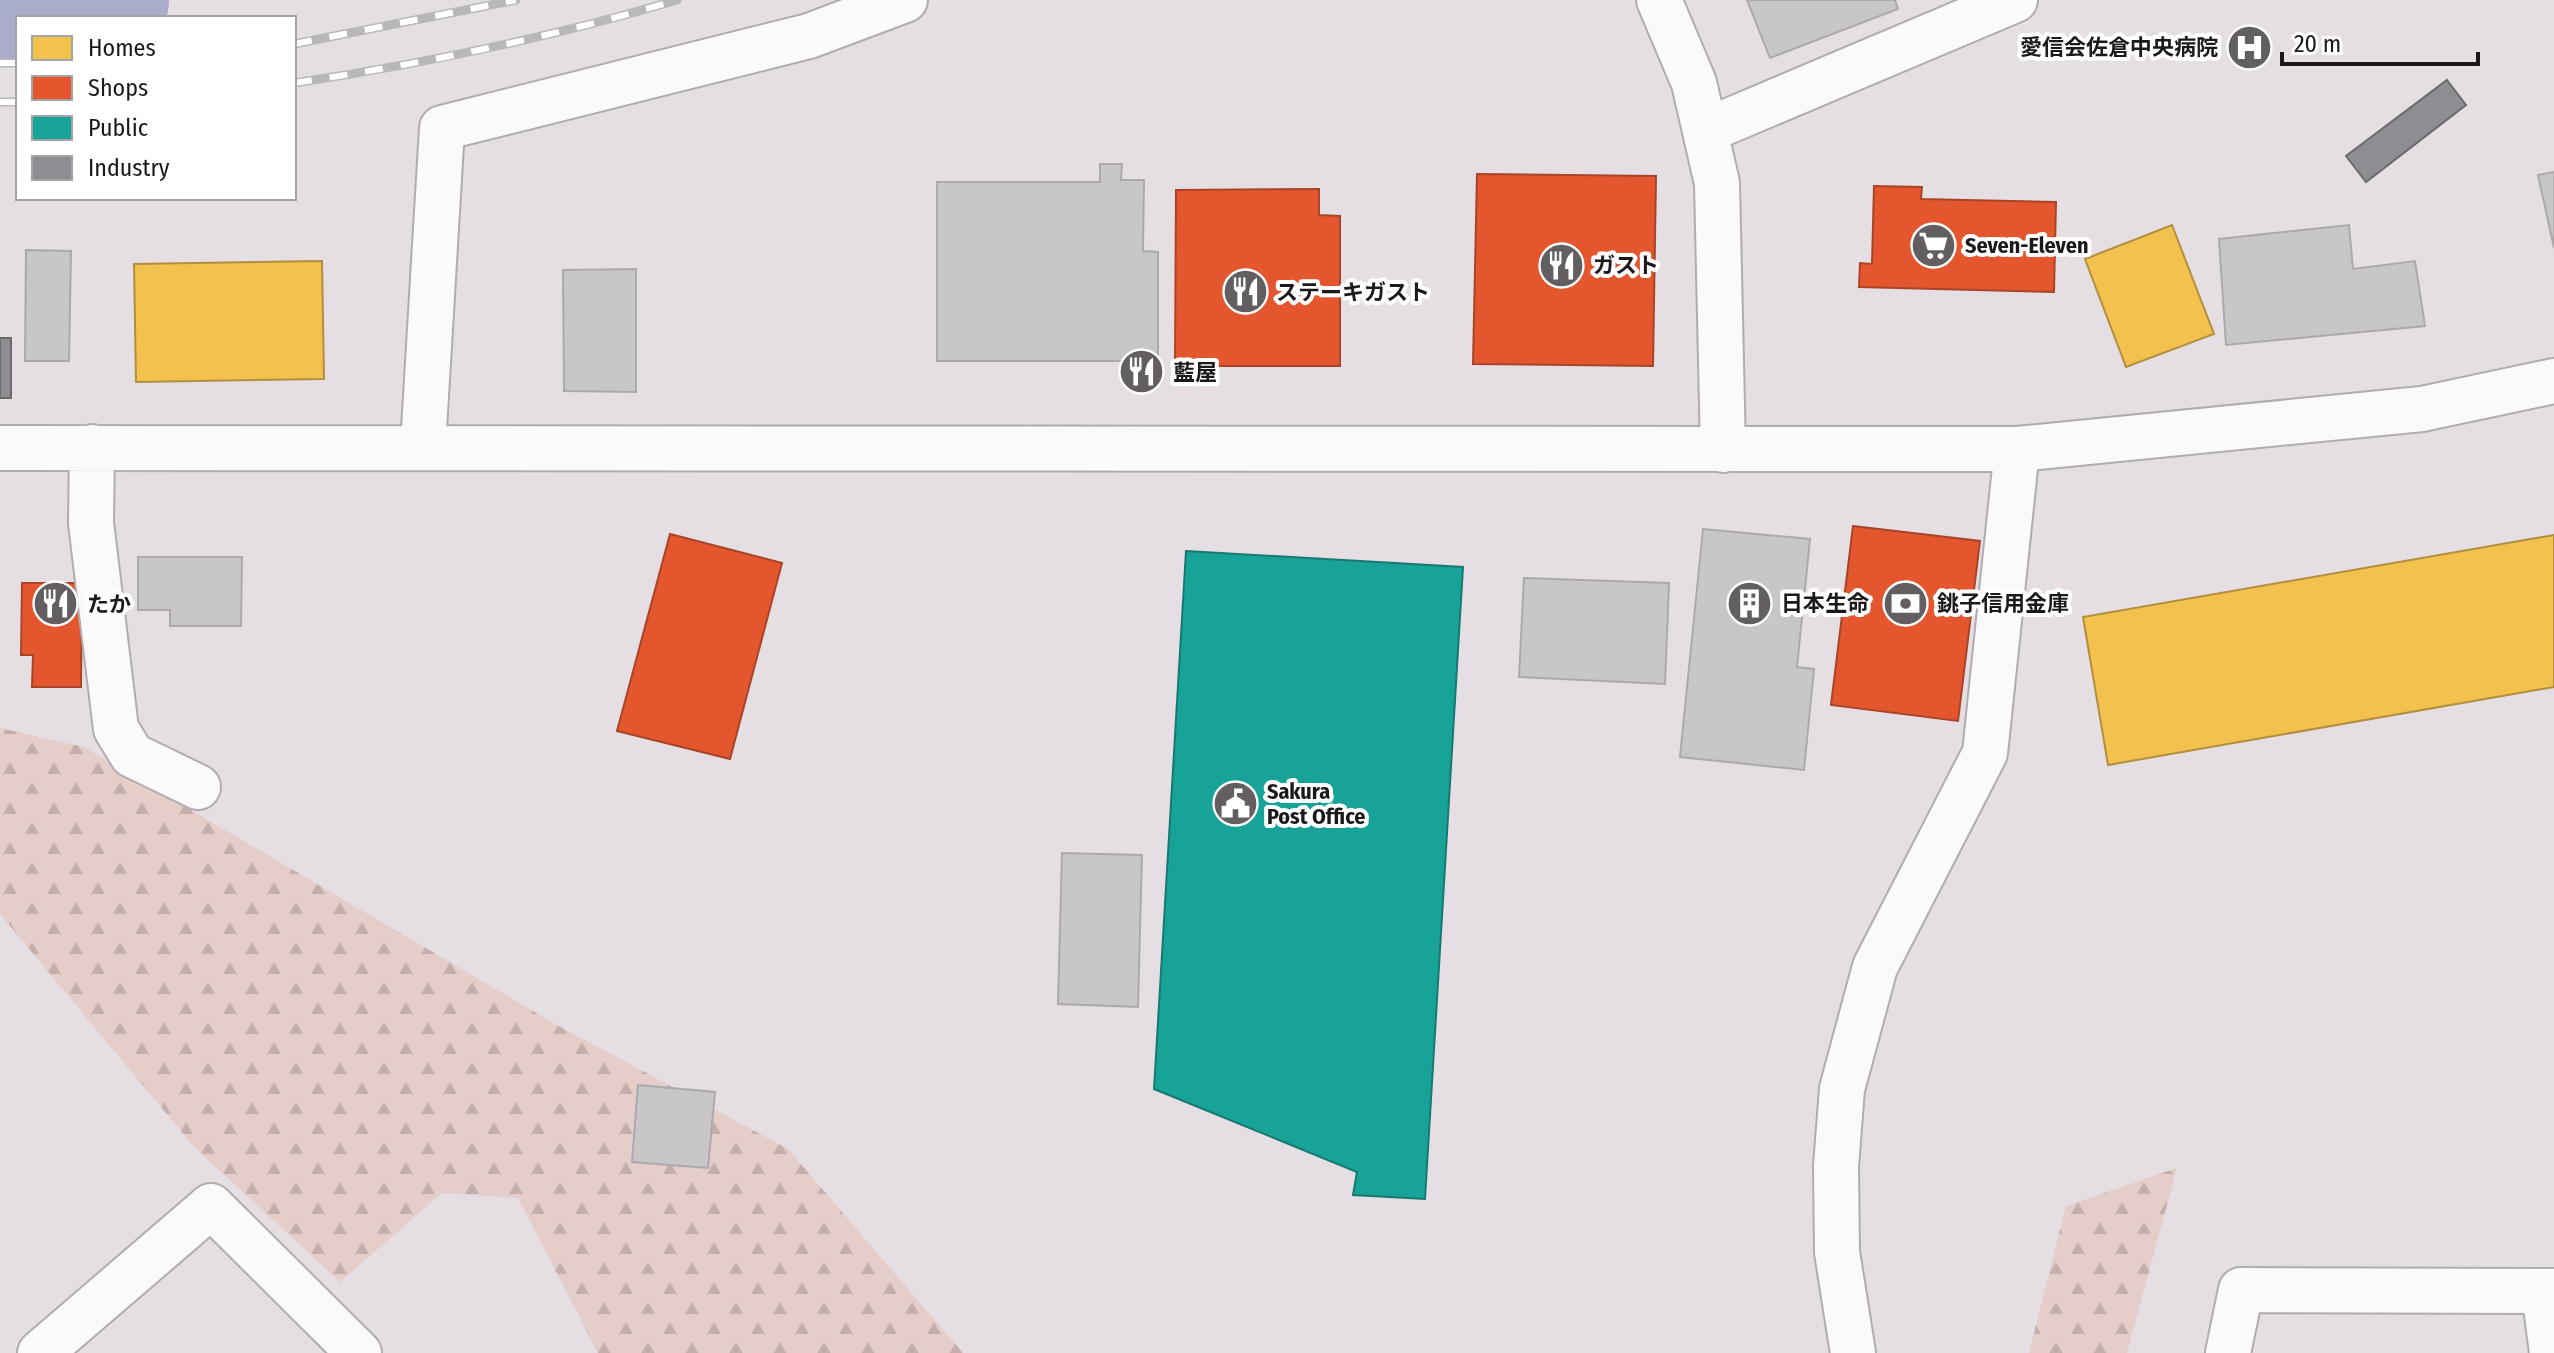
<svg xmlns="http://www.w3.org/2000/svg" width="2554" height="1353" viewBox="0 0 2554 1353" font-family="'Fira Sans Condensed','Noto Sans JP',sans-serif">
  <style>
    .forest { fill: url(#forest-firs) }
    .homes { fill: #f2c14e; stroke: #b28e3f; stroke-width: 2 }
    .shops { fill: #e4572e; stroke: #a84428; stroke-width: 2 }
    .public { fill: #17a398; stroke: #187972; stroke-width: 2 }
    .industry { fill: #8d8d92; stroke: #6b6a6e; stroke-width: 2 }
    .lines { fill: none; stroke-linecap: round; stroke-linejoin: round }
    .river { stroke: #aaaeca; stroke-width: 118 }
    .building { fill: #c9c6ca; stroke: #aca9ac; stroke-width: 2 }
    .minor-casing { stroke: #b1acaf; stroke-width: 48 }
    .minor { stroke: #fbfafb; stroke-width: 44 }
    .rail-casing { stroke: #b9b8b8; stroke-width: 9 }
    .rail { stroke: #fff; stroke-width: 6; stroke-dasharray: 18; stroke-linecap: butt }
    .labels { text-anchor: middle; stroke-width: 8; stroke-linejoin: round; paint-order: stroke }
    .poi-label { font-size: 22px; font-weight: bold; fill: #1c181b; stroke: #fff; text-anchor: start }
  </style>
  <defs>
    <pattern id="forest-firs" width="22" height="20" patternUnits="userSpaceOnUse" patternTransform="scale(2)"><rect width="22" height="20" fill="#e5cdc9"/><path d="M5 1l3.5 6h-7zM16 11l3.5 6h-7z" fill="#c4afac"/></pattern>
  </defs>
  <rect width="100%" height="100%" fill="#e5dfe3"/>
  <path class="forest" d="M0,728L84,747L555,1024L788,1149L963,1353H598L518,1198L442,1193L340,1282L195,1148L0,914Z
    M2177,1168L2127,1353H2029L2066,1206Z"/>
  <path class="homes" d="M2172,225L2214,334L2126,367L2085,259Z
    M322,261L324,379L136,382L134,264Z
    M2554,535V687L2108,765L2083,617Z"/>
  <path class="shops" d="M1477,174L1656,176L1653,366L1473,364Z
    M1874,186L1922,187L1921,199L2056,202L2054,292L1859,287L1860,263L1872,264Z
    M1319,189V215L1340,216V366H1175L1176,190Z
    M1853,526L1980,541L1958,721L1831,705Z
    M670,534L782,563L730,759L617,731Z
    M22,583H82L81,687H32L33,655H21Z"/>
  <path class="public" d="M1186,551L1463,567L1425,1199L1353,1195L1357,1172L1154,1089Z"/>
  <path class="industry" d="M2447,80L2466,105L2366,182L2346,156Z
    M0,338H11V398H0Z"/>
  <g class="lines">
    <path class="river" d="M0,2L110,0"/>
  </g>
  <path class="building" d="M1747,0H1895L1898,9L1770,58Z
    M1100,164H1122L1121,180H1144L1143,251L1158,252V361H937V182H1100Z
    M2554,172V248L2538,175Z
    M2349,225L2353,269L2415,261L2425,326L2226,345L2219,239Z
    M26,250L71,251L69,361H25Z
    M636,269V392L564,391L563,270Z
    M1703,529L1810,539L1797,667L1814,669L1804,770L1680,757Z
    M138,557H242L241,626H170V610H138Z
    M1524,578L1669,583L1665,684L1519,677Z
    M1062,853L1142,855L1138,1007L1058,1004Z
    M638,1085L715,1092L708,1168L632,1162Z"/>
  <g class="lines">
    <defs>
      <path id="minor" d="M1659,0L1694,83L1717,183L1723,450
        M1705,131L2015,0
        M423,446L442,128L809,36L905,0
        M92,447L91,523L116,729L132,755L198,787
        M0,448L2017,449L2422,409L2554,381
        M2544,1291L2552,1353
        M40,1353L211,1206L359,1353
        M1853,1353L1837,1252L1836,1166L1842,1089L1875,967L1985,753L2017,449
        M2228,1353L2241,1290L2554,1291"/>
    </defs>
    <use href="#minor" class="minor-casing"/>
    <use href="#minor" class="minor"/>
    <defs>
      <path id="rail" d="M294,44L516,0
        M0,63H18
        M294,83C422,64 553,37 677,0
        M0,102H18"/>
    </defs>
    <use href="#rail" class="rail-casing"/>
    <use href="#rail" class="rail"/>
  </g>
  <defs>
    <symbol id="hospital-disc" viewBox="-11 -11 22 22"><circle r="9.5" fill="#625e61" stroke="#fff"/><path d="M-5-5h3v3.5h4V-5h3V5h-3V1.5h-4V5h-3Z" fill="#fff"/></symbol>
    <symbol id="supermarket-disc" viewBox="-11 -11 22 22"><circle r="9.5" fill="#625e61" stroke="#fff"/><path d="M-6-5.5h2.5l.6 2H6L4.5 2H-2.5L-4.4-4H-6ZM-1.5 3.2a1.3 1.3 0 1 0 .1 0ZM3 3.2a1.3 1.3 0 1 0 .1 0Z" fill="#fff"/></symbol>
    <symbol id="restaurant-disc" viewBox="-11 -11 22 22"><circle r="9.5" fill="#625e61" stroke="#fff"/><path d="M-5-6h1v4h1v-4h1v4h1v-4h1v5L-1.5 .5V6h-2V.5L-5-1ZM5-6V6H3V1.5H1.5Q1.5-4 5-6Z" fill="#fff"/></symbol>
    <symbol id="building-disc" viewBox="-11 -11 22 22"><circle r="9.5" fill="#625e61" stroke="#fff"/><path d="M-4-6H4V6H1V3H-1V6H-4ZM-2.5-4.3h1.7v1.8h-1.7ZM.8-4.3h1.7v1.8H.8ZM-2.5-1h1.7V.8h-1.7ZM.8-1h1.7V.8H.8Z" fill="#fff"/></symbol>
    <symbol id="bank-disc" viewBox="-11 -11 22 22"><circle r="9.5" fill="#625e61" stroke="#fff"/><path d="M-6-4H6V4H-6ZM0-2.3a2.3 2.3 0 1 0 0 4.6a2.3 2.3 0 1 0 0-4.6Z" fill="#fff"/></symbol>
    <symbol id="civic-disc" viewBox="-11 -11 22 22"><circle r="9.5" fill="#625e61" stroke="#fff"/><path d="M-.6-6.5H3V-4.5H.6V-3L4-1V1h2V6H-6V1h2V-1L-.6-3ZM-1.2 2.5V6h2.4V2.5Z" fill="#fff"/></symbol>
  </defs>
  <g fill-rule="evenodd">
    <use href="#hospital-disc" x="2224" y="22" width="51" height="51"/>
    <use href="#supermarket-disc" x="1908" y="220" width="51" height="51"/>
    <use href="#restaurant-disc" x="1536" y="240" width="51" height="51"/>
    <use href="#restaurant-disc" x="1220" y="266" width="51" height="51"/>
    <use href="#restaurant-disc" x="1116" y="346" width="51" height="51"/>
    <use href="#building-disc" x="1724" y="578" width="51" height="51"/>
    <use href="#bank-disc" x="1880" y="578" width="51" height="51"/>
    <use href="#restaurant-disc" x="30" y="578" width="51" height="51"/>
    <use href="#civic-disc" x="1210" y="778" width="51" height="51"/>
  </g>
  <g class="labels">
    <g class="poi-label">
      <text x="2218" y="55" text-anchor="end">愛信会佐倉中央病院</text>
      <text x="1965" y="253">Seven-Eleven</text>
      <text x="1593" y="273">ガスト</text>
      <text x="1276" y="300">ステーキガスト</text>
      <text x="1173" y="380">藍屋</text>
      <text x="1781" y="611">日本生命</text>
      <text x="1937" y="611">銚子信用金庫</text>
      <text x="87" y="612">たか</text>
      <text x="1267" y="799">Sakura<tspan x="1267" dy="25">Post Office</tspan></text>
    </g>
  </g>
  <rect x="16" y="16" width="280" height="184" fill="#ffffff" stroke="#a4a3a4" stroke-width="2"/>
  <rect x="32" y="36" width="40" height="24" fill="#f2c14e" stroke="#a4a3a4" stroke-width="2"/>
  <text x="88" y="56" font-size="24" fill="#1c181b">Homes</text>
  <rect x="32" y="76" width="40" height="24" fill="#e4572e" stroke="#a4a3a4" stroke-width="2"/>
  <text x="88" y="96" font-size="24" fill="#1c181b">Shops</text>
  <rect x="32" y="116" width="40" height="24" fill="#17a398" stroke="#a4a3a4" stroke-width="2"/>
  <text x="88" y="136" font-size="24" fill="#1c181b">Public</text>
  <rect x="32" y="156" width="40" height="24" fill="#8d8d92" stroke="#a4a3a4" stroke-width="2"/>
  <text x="88" y="176" font-size="24" fill="#1c181b">Industry</text>
  <path d="M2282 52v12h196v-12" fill="none" stroke="#1c181b" stroke-width="4"/>
  <text x="2294" y="52" font-size="24" fill="#1c181b" stroke="#ffffff" stroke-width="6" paint-order="stroke">20 m</text>
</svg>
